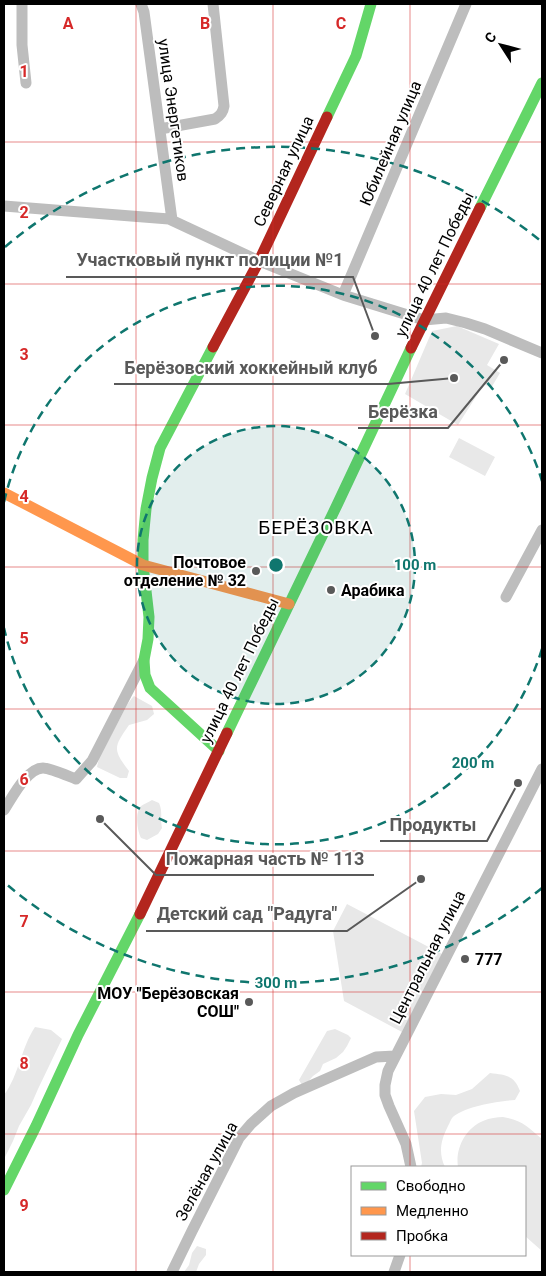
<svg xmlns="http://www.w3.org/2000/svg" width="546" height="1276" viewBox="0 0 546 1276" font-family="Roboto,sans-serif">
  <style>
    .green { fill: #e8e8e8 }
    .lines { fill: none; stroke-linecap: round; stroke-linejoin: round }
    .street { stroke: #bdbdbd; stroke-width: 11 }
    .fast { stroke: #63d668; stroke-width: 11 }
    .slow { stroke: #ff974d; stroke-width: 11 }
    .jam { stroke: #b3261e; stroke-width: 11 }
    .grid { fill: none; stroke: #d62828; stroke-width: 1; stroke-opacity: 0.55 }
    .ring { fill: none; stroke: #0f766e; stroke-width: 2.5; stroke-dasharray: 9 6 }
    .poi-dot { fill: #595959; stroke: #fff; stroke-width: 2 }
    .labels { text-anchor: middle; stroke-width: 4; stroke-linejoin: round; paint-order: stroke }
    .street-label { font-size: 16px; fill: #000; stroke: #fff }
    .poi-label { font-size: 16px; font-weight: bold; fill: #000; stroke: #fff; text-anchor: end }
    .quarter-label { font-size: 19px; letter-spacing: 1px; fill: #000; stroke: #fff }
    .grid-label { font-size: 16px; text-anchor: middle; font-weight: bold; fill: #d62828; stroke: #fff; stroke-width: 4; stroke-linejoin: round; paint-order: stroke }
    .centre { fill: #0f766e; stroke: #fff; stroke-width: 2.5 }
    .ring-label { font-size: 15px; text-anchor: middle; font-weight: bold; fill: #0f766e; stroke: #fff; stroke-width: 4; stroke-linejoin: round; paint-order: stroke }
    .leader { fill: none; stroke: #595959; stroke-width: 2 }
    .callout-dot { fill: #595959; stroke: #fff; stroke-width: 2 }
    .callout-label { font-size: 18px; text-anchor: middle; font-weight: bold; fill: #595959; stroke: #fff; stroke-width: 4; stroke-linejoin: round; paint-order: stroke }
  </style>
  <rect width="100%" height="100%" fill="#fff"/>
  <path class="green" d="M457,326L499,344L487,365L500,373L491,388L484,384L458,425L405,394L432,331Z
    M459,438L495,457L485,476L449,457Z
    M134,696L152,706L154,714L147,720L129,725C114,747 112,749 129,771L127,778H120L97,767L99,758L127,705L132,698Z
    M152,800L159,803C163,812 160,818 162,828L158,834L147,840L141,838C137,830 135,812 141,806C144,804 149,802 152,800Z
    M347,904L442,954L402,1032L344,1001L333,931Z
    M35,1027L51,1030L62,1039L38,1089L31,1105L19,1126L13,1141L4,1159V1095C19,1075 21,1048 35,1027Z
    M335,1029L348,1035L351,1038L347,1046L343,1052L336,1058L323,1064L320,1071L313,1076L306,1084L302,1085L299,1080L327,1031Z
    M490,1073C506,1075 514,1075 520,1091L515,1100C499,1101 467,1106 454,1116C451,1118 450,1123 448,1126C441,1140 438,1152 445,1167H421L422,1163L414,1111L425,1097L441,1094L456,1095L472,1089Z
    M503,1117C522,1120 528,1127 542,1139V1251L525,1236V1167H458C455,1148 466,1128 483,1121C490,1118 497,1117 503,1117Z
    M197,1246L206,1249V1255L199,1264L196,1272H184L189,1265L192,1253Z"/>
  <g class="lines">
    <path class="street" d="M22,4V45L26,83
      M141,4L144,12L172,220
      M160,129L215,119C221,115 223,112 224,106L213,4
      M4,206L169,219L259,261L343,295L424,320L446,318L466,323L485,329L542,353
      M343,295L466,4
      M506,597L542,530
      M4,810C12,798 27,768 43,768C50,768 68,776 76,779L92,761L144,660
      M411,1167L406,1144L389,1106L385,1095V1085L388,1071L542,769
      M172,1272L192,1231L239,1138L251,1124L271,1106L294,1093L376,1057L395,1056
      M394,1272L400,1255"/>
    <path class="fast" d="M327,117L356,56L371,4
      M480,208L542,83
      M213,347L160,448L152,478L146,509L143,540V565L149,617L148,639L144,660L145,675L150,688L219,751
      M227,733L337,505L411,348
      M4,1190L36,1126L78,1035L140,914"/>
    <path class="slow" d="M4,493L143,565L289,604"/>
    <path class="jam" d="M213,347L259,261L327,117
      M411,348L480,208
      M140,914L227,733"/>
  </g>
  <path class="grid" d="M136,4V1272M273,4V1272M410,4V1167M4,142H542M4,284H542M4,425H542M4,567H542M4,709H542M4,851H542M4,992H542M4,1134H542M410,1255V1272"/>
  <circle cx="276" cy="565" r="139" fill="#0f766e" fill-opacity=".12"/>
  <g class="ring">
    <circle cx="276" cy="565" r="139"/>
    <path d="M542 649A279 279 0 0 1 4 628M4 502A279 279 0 0 1 542 481"/>
    <path d="M542 888A418 418 0 0 1 5 883M5 247A418 418 0 0 1 542 242"/>
  </g>
  <g class="poi-dot">
    <circle cx="256" cy="571" r="5"/>
    <circle cx="331" cy="590" r="5"/>
    <circle cx="465" cy="959" r="5"/>
    <circle cx="249" cy="1002" r="5"/>
  </g>
  <g class="labels">
    <g class="street-label">
      <text transform="translate(174 110) rotate(82)" y="6">улица Энергетиков</text>
      <text transform="translate(390 143) rotate(-67)" y="6">Юбилейная улица</text>
      <text transform="translate(283 171) rotate(-65)" y="6">Северная улица</text>
      <text transform="translate(434 264) rotate(-64)" y="6">улица 40 лет Победы</text>
      <text transform="translate(239 670) rotate(-64)" y="6">улица 40 лет Победы</text>
      <text transform="translate(427 957) rotate(-63)" y="6">Центральная улица</text>
      <text transform="translate(206 1171) rotate(-61)" y="6">Зелёная улица</text>
    </g>
    <g class="poi-label">
      <text x="246" y="568">Почтовое<tspan x="246" dy="18">отделение № 32</tspan></text>
      <text x="341" y="596" text-anchor="start">Арабика</text>
      <text x="475" y="965" text-anchor="start">777</text>
      <text x="239" y="999">МОУ "Берёзовская<tspan x="239" dy="18">СОШ"</tspan></text>
    </g>
    <g class="quarter-label">
      <text x="316" y="534">БЕРЁЗОВКА</text>
    </g>
  </g>
  <g class="grid-label">
    <text x="68" y="29">A</text>
    <text x="205" y="29">B</text>
    <text x="341" y="29">C</text>
    <text x="24" y="77">1</text>
    <text x="24" y="218">2</text>
    <text x="24" y="360">3</text>
    <text x="24" y="502">4</text>
    <text x="24" y="644">5</text>
    <text x="24" y="785">6</text>
    <text x="24" y="927">7</text>
    <text x="24" y="1069">8</text>
    <text x="24" y="1211">9</text>
  </g>
  <circle cx="276" cy="565" r="8" class="centre"/>
  <g class="ring-label">
    <text x="415" y="570">100 m</text>
    <text x="473" y="768">200 m</text>
    <text x="276" y="988">300 m</text>
  </g>
  <path class="leader" d="M375 336L353 277H66M454 378L388 384H114M504 360L448 428H358M518 783L487 841H380M100 819L156 875H374M421 879L347 931H146"/>
  <g class="callout-dot">
    <circle cx="375" cy="336" r="5"/>
    <circle cx="454" cy="378" r="5"/>
    <circle cx="504" cy="360" r="5"/>
    <circle cx="518" cy="783" r="5"/>
    <circle cx="100" cy="819" r="5"/>
    <circle cx="421" cy="879" r="5"/>
  </g>
  <g class="callout-label">
    <text x="210" y="266">Участковый пункт полиции №1</text>
    <text x="251" y="374">Берёзовский хоккейный клуб</text>
    <text x="403" y="418">Берёзка</text>
    <text x="433" y="831">Продукты</text>
    <text x="265" y="865">Пожарная часть № 113</text>
    <text x="247" y="920">Детский сад "Радуга"</text>
  </g>
  <rect width="546" height="1276" fill="none" stroke="#000000" stroke-width="10"/>
  <rect x="351" y="1166" width="175" height="90" fill="#ffffff" stroke="#999999"/>
  <rect x="361" y="1182" width="25" height="8" fill="#63d668" stroke="#999999"/>
  <text x="396" y="1191" font-size="15" fill="#000000">Свободно</text>
  <rect x="361" y="1207" width="25" height="8" fill="#ff974d" stroke="#999999"/>
  <text x="396" y="1216" font-size="15" fill="#000000">Медленно</text>
  <rect x="361" y="1232" width="25" height="8" fill="#b3261e" stroke="#999999"/>
  <text x="396" y="1241" font-size="15" fill="#000000">Пробка</text>
  <g transform="translate(501 45) rotate(306)" stroke="#ffffff" stroke-width="4" paint-order="stroke">
  <path d="M0-4L9 19L0 12L-9 19Z" fill="#000000"/>
  <text y="-8" font-size="14" font-weight="bold" text-anchor="middle" fill="#000000">С</text>
  </g>
</svg>
